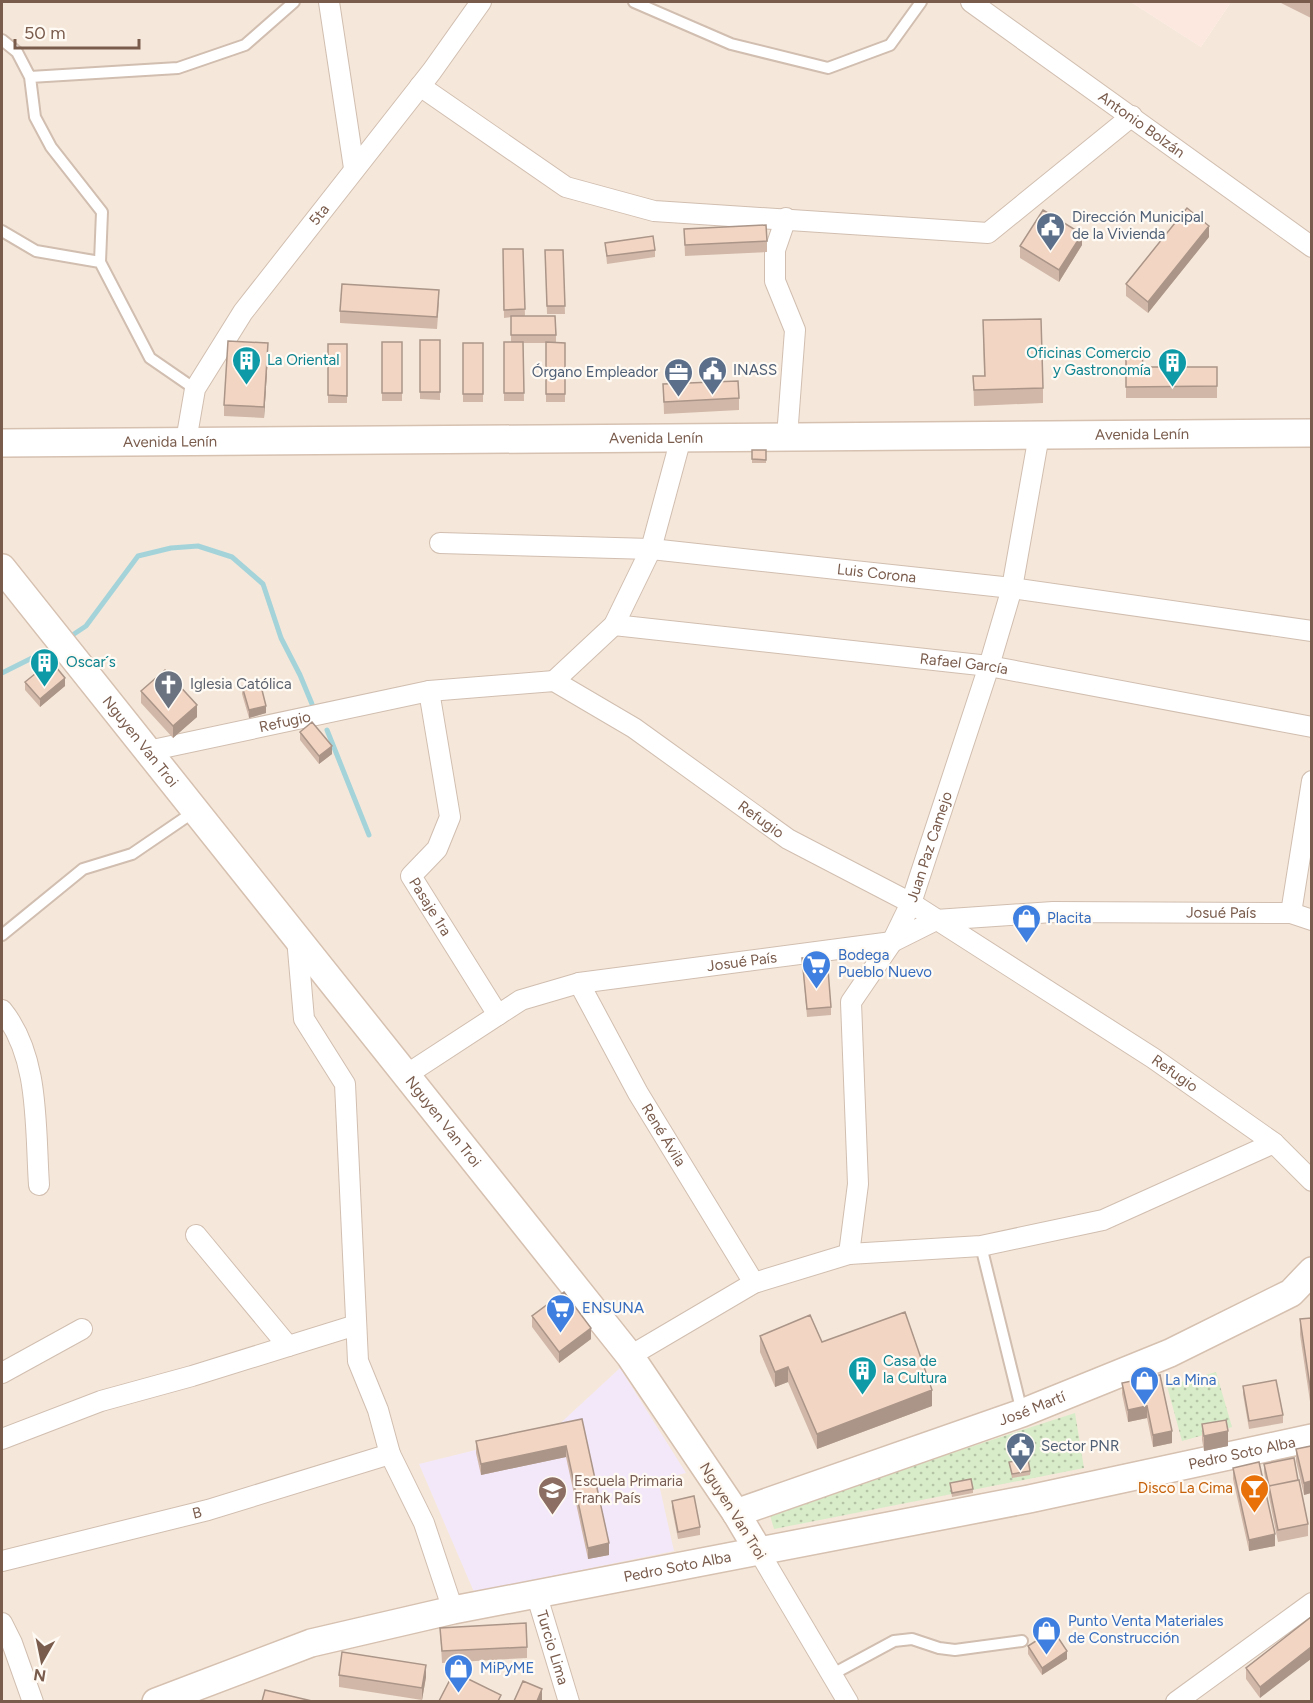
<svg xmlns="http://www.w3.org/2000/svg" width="1313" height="1703" viewBox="0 0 1313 1703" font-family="Figtree,sans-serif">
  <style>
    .residential { fill: #f5e8da }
    .commercial { fill: #fde8e0 }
    .education { fill: #f3e8fa }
    .park { fill: url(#park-dots) }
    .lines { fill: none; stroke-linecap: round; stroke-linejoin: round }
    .stream { stroke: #a5d3da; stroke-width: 5 }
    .lane-casing { stroke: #d1beb0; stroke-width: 14 }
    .street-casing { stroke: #d1beb0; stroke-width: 22 }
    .secondary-casing { stroke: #d6c0b0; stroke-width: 30 }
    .lane { stroke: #fff; stroke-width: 10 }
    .street { stroke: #fff; stroke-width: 20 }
    .secondary { stroke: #fff; stroke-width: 27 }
    .wall { fill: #d1b7a8 }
    .shaded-wall { fill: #aa9588 }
    .building { fill: #f3d5c3; stroke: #aa9588; stroke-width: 1.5 }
    .labels { text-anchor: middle; stroke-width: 4.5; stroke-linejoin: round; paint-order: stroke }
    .street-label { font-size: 15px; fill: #7a5c4d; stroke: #fffaf3 }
    .service-label { font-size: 15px; fill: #4e5e75; stroke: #fffaf3; text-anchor: start }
    .culture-label { font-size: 15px; fill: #0d838f; stroke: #fffaf3; text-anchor: start }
    .worship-label { font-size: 15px; fill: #5b616d; stroke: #fffaf3; text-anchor: start }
    .shop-label { font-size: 15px; fill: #366cbe; stroke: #fffaf3; text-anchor: start }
    .education-label { font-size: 15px; fill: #785e54; stroke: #fffaf3; text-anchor: start }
    .food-label { font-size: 15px; fill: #c56008; stroke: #fffaf3; text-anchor: end }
  </style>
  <defs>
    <pattern id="park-dots" width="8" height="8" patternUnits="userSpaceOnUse" patternTransform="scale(1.5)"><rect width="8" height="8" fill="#d8ecc9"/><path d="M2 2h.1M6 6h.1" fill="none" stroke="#b4c2a5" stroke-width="1.8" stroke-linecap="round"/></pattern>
  </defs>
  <rect width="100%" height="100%" fill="#fdf6ec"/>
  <path class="residential" d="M2,2H1131L1201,47L1231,2H1311V1701L2,1702Z"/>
  <path class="commercial" d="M1131,2H1231L1201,47Z"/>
  <path class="education" d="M620,1368L686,1473L658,1480L674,1551L474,1592L419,1464L552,1431Z"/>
  <path class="park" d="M1216,1372L1232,1427L1182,1441L1167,1386Z
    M1075,1413L1084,1468L774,1529L769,1512Z"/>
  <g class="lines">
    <path class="stream" d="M68,638L86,626L138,556L171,548L198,546L232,557L263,584L281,638L300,675L312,704
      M2,673L56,646
      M327,730L369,835"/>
    <defs>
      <path id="lane" d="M634,2L731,44L828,68L890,45L921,2
        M2,40L17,52L30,77L35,117L51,147L102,212L100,262L150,358L195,389
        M30,77L178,68L245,45L294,2
        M2,231L36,251L100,262
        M2,935L83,869L132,854L195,811
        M981,1246L1022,1412
        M831,1675L894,1641L912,1639L939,1648L955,1650L1022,1641"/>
      <g id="street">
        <path d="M329,2L354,168"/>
        <path id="s1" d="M971,2L1312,247"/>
        <path d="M420,86L566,187L654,211L988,233L1132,116"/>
        <path d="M786,218L775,250V281L795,330L787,437"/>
        <path id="s2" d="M186,441L195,389L243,312L432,71L481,2"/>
        <path id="s3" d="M440,543L651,549L1012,588L1312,631"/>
        <path id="s4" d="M614,625L989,666L1312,727"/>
        <path d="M554,681L614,625L651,549L681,438"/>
        <path id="s5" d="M429,691L450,817L437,849L411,876L498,1015"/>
        <path id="s6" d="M148,751L429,691L554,681L634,728L788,839L911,903L1153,1058L1274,1143L1312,1181"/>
        <path d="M1291,913L1312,781"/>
        <path d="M297,938L304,1019L345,1084L358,1361L378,1410L390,1454L424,1523L453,1610"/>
        <path id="s7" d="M579,983L638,1093L754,1283"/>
        <path d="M2,1010C40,1057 35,1126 39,1185"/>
        <path id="s8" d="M406,1075L521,1000L579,983L892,942L936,920L1053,912L1291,913L1312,920"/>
        <path d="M196,1235L288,1346"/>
        <path id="s9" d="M849,1254L858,1184L851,1002L892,942L911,903L989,666L1012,588L1039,435"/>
        <path d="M630,1356L754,1283L849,1254L981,1246L1103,1220L1274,1143"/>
        <path d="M2,1373L82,1329"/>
        <path d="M2,1439L101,1401L192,1376L356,1325"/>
        <path d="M758,1550L848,1702"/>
        <path id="s10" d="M2,1561L208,1510L390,1454"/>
        <path id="s11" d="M536,1593L569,1702"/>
        <path d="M2,1623L12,1643L33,1702"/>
        <path d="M1176,1702L1312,1603"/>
      </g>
      <g id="secondary">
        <path id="s12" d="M2,443L1312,433"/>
        <path id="s13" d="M2,568L630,1356L736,1513L758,1550"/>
        <path id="s14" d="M736,1513L1022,1413L1170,1353L1291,1293L1312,1271"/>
        <path id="s15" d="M156,1702L311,1643L453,1610L1029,1499L1312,1438"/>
      </g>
    </defs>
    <use href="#lane" class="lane-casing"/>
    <use href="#street" class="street-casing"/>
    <use href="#secondary" class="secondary-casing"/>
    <use href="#lane" class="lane"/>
    <use href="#street" class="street"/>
    <use href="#secondary" class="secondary"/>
  </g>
  <path class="wall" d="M1279,2H1311V18Z
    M684,229L767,241V252L685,256Z
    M1209,237L1148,313L1126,296V284Z
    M605,243L655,250V257L607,264Z
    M1082,245L1059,282L1020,258V246Z
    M503,249H523L525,316L556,335V343H565V402H546V343H523L524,401H504V342H511V317L504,318Z
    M545,250H563L565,314H547Z
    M439,302L437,329L340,323V311Z
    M983,320L1043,388V403L974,406L973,376H984Z
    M420,340H440V400L420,399Z
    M382,342H402V401H382Z
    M463,343H483V402H463Z
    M328,344H347V403H328Z
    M1126,351L1143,367H1217V398H1126Z
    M268,355L264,418L224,416V405Z
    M663,384L739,398V410L664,414Z
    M752,450H766V463H752Z
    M25,682L65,686L40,707L25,690Z
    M242,686L266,713L249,718L242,694Z
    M141,691L197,717L173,738L141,703Z
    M300,732L332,754L319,764L300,740Z
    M802,958L831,1007V1015L807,1017Z
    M532,1316L591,1339L559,1363L532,1327Z
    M1311,1318V1408L1300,1335V1319Z
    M760,1336L822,1342L932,1406L817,1449L788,1382L775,1387L760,1352Z
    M1160,1375L1172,1443L1153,1447L1147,1418L1128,1422L1122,1394V1383Z
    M1243,1386L1283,1415V1423L1249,1429L1243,1394Z
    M582,1419L609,1555L588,1559L566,1457L481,1475L476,1453V1441Z
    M1202,1424L1228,1446L1204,1451L1202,1440Z
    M1311,1446V1493L1304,1495L1296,1461V1449Z
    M1009,1462L1030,1471V1475L1012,1478Z
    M1264,1464L1308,1524V1536L1278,1542L1264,1472Z
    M1233,1468L1275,1546L1249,1551L1233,1479Z
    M950,1483L973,1489V1493L952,1497Z
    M672,1501L700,1527V1535L678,1539L672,1508Z
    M1311,1617L1260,1698L1246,1679V1668Z
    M440,1628L527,1647V1658L442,1663Z
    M1028,1646L1067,1659L1042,1675L1028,1654Z
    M339,1675L426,1677L422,1700L339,1687Z"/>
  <path class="shaded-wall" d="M1209,226V237L1148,313V302Z
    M1082,234V245L1059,282V270Z
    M268,343V355L264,418V407Z
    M65,678V686L40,707V699Z
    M197,705V717L173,738V726Z
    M266,706V713L249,718V710Z
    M332,746V754L319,764V756Z
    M591,1328V1339L559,1363V1352Z
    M788,1367V1382L775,1387V1372Z
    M932,1390V1406L817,1449V1434Z
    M1147,1406V1418L1128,1422V1410Z
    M1172,1431V1443L1153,1447V1435Z
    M1228,1431V1446L1204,1451V1436Z
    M566,1446V1457L481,1475V1464Z
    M1311,1481V1493L1304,1495V1483Z
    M1275,1534V1546L1249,1551V1540Z
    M609,1543V1555L588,1559V1548Z
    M1311,1647V1659L1260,1698V1687Z
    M1067,1651V1659L1042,1675V1668Z
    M426,1665V1677L422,1700V1688Z
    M542,1689V1701H537Z"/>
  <path class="building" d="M1187,208L1209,226L1148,302L1126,284Z
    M1043,210L1082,234L1059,270L1020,246Z
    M766,225L767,241L685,245L684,229Z
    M653,236L655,250L607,256L605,243Z
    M503,249H523L525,309L504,310Z
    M545,250H563L565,306H547Z
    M342,284L439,290L437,317L340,311Z
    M511,316H555L556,335H511Z
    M1041,319L1043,388L974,390L973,376H985L983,320Z
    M420,340H440V392H420Z
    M228,341L268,343L264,407L224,405Z
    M382,342H402V393H382Z
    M504,342H523L524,393H504Z
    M546,342L565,343V394H546Z
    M463,343H483V394H463Z
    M328,344H347V396L328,395Z
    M1126,351H1142L1143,367H1217V386L1126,387Z
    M738,381L739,398L664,402L663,384Z
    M752,450H766V460L752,459Z
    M51,661L65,678L40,699L25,682Z
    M165,670L197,705L173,726L141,691Z
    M260,682L266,706L249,710L242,686Z
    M312,722L332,746L319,756L300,732Z
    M827,957L831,1007L807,1009L802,958Z
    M564,1292L591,1328L559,1352L532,1316Z
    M905,1312L932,1390L817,1434L788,1367L775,1372L760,1336L810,1315L822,1342Z
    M1311,1318V1393L1300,1319Z
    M1160,1375L1172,1431L1153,1435L1147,1406L1128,1410L1122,1383Z
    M1276,1380L1283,1415L1249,1421L1243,1386Z
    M582,1419L609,1543L588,1548L566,1446L481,1464L476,1441Z
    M1226,1420L1228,1431L1204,1436L1202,1424Z
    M1311,1446V1481L1304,1483L1296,1449Z
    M1294,1458L1298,1480L1269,1486L1264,1464Z
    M1028,1459L1030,1471L1012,1474L1009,1462Z
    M1259,1462L1275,1534L1249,1540L1233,1468Z
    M971,1479L973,1489L952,1493L950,1483Z
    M1299,1480L1308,1524L1278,1530L1269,1486Z
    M694,1496L700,1527L678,1532L672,1501Z
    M1311,1617V1647L1260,1687L1246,1668Z
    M526,1623L527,1647L442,1651L440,1628Z
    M1053,1630L1067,1651L1042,1668L1028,1646Z
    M342,1652L426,1665L422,1688L339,1675Z
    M454,1672L501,1695L498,1701H439Z
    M523,1681L542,1689L537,1701H514Z
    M265,1690L312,1701H262Z"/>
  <defs>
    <symbol id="civic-pin" viewBox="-11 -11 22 30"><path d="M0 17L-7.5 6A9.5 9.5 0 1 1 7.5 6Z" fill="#5c6f8a" stroke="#fffaf3"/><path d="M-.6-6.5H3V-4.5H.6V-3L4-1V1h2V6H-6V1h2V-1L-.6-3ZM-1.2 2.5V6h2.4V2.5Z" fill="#fff"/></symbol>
    <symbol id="building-pin" viewBox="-11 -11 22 30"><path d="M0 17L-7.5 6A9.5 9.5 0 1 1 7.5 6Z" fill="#0f9aa8" stroke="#fffaf3"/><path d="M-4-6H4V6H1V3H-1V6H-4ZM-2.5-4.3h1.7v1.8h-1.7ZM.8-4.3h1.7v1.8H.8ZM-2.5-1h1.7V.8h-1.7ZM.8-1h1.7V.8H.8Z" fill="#fff"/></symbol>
    <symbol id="office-pin" viewBox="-11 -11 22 30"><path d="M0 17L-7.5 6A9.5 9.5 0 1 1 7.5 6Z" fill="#5c6f8a" stroke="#fffaf3"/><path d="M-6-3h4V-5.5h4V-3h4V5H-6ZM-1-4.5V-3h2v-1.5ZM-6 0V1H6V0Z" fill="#fff"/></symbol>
    <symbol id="church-pin" viewBox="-11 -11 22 30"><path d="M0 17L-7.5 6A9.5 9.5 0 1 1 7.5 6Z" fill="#6b7280" stroke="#fffaf3"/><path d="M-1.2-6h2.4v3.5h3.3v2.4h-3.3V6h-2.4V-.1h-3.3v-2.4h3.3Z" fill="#fff"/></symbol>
    <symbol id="shop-pin" viewBox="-11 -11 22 30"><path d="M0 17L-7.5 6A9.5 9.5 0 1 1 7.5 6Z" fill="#3f7fe0" stroke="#fffaf3"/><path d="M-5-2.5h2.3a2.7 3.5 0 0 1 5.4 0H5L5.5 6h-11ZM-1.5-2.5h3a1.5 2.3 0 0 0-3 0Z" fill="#fff"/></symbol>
    <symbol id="supermarket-pin" viewBox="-11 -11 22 30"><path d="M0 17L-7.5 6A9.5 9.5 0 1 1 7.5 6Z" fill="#3f7fe0" stroke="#fffaf3"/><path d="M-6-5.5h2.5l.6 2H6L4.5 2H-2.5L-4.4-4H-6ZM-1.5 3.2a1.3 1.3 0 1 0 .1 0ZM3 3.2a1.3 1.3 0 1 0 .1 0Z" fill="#fff"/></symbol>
    <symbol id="bar-pin" viewBox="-11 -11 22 30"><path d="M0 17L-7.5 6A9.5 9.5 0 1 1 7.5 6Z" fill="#e8710a" stroke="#fffaf3"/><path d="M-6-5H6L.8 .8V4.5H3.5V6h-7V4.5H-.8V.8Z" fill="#fff"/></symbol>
    <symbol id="school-pin" viewBox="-11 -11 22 30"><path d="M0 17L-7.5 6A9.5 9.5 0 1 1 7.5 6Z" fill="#8d6e63" stroke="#fffaf3"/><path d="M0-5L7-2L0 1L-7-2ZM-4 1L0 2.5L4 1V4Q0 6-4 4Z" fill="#fff"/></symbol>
  </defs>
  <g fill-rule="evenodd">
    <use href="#civic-pin" x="1034" y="210" width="33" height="45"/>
    <use href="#building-pin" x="230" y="344" width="33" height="45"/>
    <use href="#building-pin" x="1156" y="346" width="33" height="45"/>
    <use href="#civic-pin" x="696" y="354" width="33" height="45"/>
    <use href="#office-pin" x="662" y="356" width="33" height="45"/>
    <use href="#building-pin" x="28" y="646" width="33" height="45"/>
    <use href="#church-pin" x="152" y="668" width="33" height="45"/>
    <use href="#shop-pin" x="1010" y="902" width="33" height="45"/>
    <use href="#supermarket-pin" x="800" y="948" width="33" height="45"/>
    <use href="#supermarket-pin" x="544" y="1292" width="33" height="45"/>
    <use href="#building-pin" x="846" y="1354" width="33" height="45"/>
    <use href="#shop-pin" x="1128" y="1364" width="33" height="45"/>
    <use href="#civic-pin" x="1004" y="1430" width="33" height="45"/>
    <use href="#bar-pin" x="1238" y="1472" width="33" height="45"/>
    <use href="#school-pin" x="536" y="1474" width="33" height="45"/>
    <use href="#shop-pin" x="1030" y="1614" width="33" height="45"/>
    <use href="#shop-pin" x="442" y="1652" width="33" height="45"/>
  </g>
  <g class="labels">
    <g class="street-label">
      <text dy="5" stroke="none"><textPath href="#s1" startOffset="210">Antonio Bolzán</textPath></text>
      <text dy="5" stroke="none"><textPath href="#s2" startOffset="267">5ta</textPath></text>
      <text dy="5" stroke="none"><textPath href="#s12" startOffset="1140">Avenida Lenín</textPath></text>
      <text dy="5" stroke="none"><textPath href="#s12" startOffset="654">Avenida Lenín</textPath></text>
      <text dy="5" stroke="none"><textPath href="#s12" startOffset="168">Avenida Lenín</textPath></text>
      <text dy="5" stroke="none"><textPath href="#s3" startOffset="438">Luis Corona</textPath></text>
      <text dy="5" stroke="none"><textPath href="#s4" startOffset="352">Rafael García</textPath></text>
      <text dy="5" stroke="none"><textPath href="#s6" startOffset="140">Refugio</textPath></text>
      <text dy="5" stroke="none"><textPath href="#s13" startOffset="222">Nguyen Van Troi</textPath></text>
      <text dy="5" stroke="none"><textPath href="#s6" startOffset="662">Refugio</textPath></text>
      <text dy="5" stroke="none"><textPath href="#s9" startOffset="428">Juan Paz Camejo</textPath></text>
      <text dy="5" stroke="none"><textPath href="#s5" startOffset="236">Pasaje 1ra</textPath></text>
      <text dy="5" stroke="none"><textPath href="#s8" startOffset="848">Josué País</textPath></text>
      <text dy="5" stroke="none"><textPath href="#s8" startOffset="362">Josué País</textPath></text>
      <text dy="5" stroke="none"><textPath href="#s6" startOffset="1148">Refugio</textPath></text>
      <text dy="5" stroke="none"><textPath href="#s13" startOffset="708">Nguyen Van Troi</textPath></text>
      <text dy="5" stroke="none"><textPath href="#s7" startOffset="174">René Ávila</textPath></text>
      <text dy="5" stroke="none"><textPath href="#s14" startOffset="314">José Martí</textPath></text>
      <text dy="5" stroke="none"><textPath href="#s15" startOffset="1116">Pedro Soto Alba</textPath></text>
      <text transform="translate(733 1511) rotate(58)" y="5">Nguyen Van Troi</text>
      <text dy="5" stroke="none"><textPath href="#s10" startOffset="201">B</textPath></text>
      <text dy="5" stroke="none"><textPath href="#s15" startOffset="540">Pedro Soto Alba</textPath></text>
      <text dy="5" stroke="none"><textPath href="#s11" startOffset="57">Turcio Lima</textPath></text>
    </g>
    <g class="service-label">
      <text x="1072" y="222">Dirección Municipal<tspan x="1072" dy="17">de la Vivienda</tspan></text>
      <text x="733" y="375">INASS</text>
      <text x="658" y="377" text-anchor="end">Órgano Empleador</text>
      <text x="1041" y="1451">Sector PNR</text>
    </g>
    <g class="culture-label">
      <text x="1151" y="358" text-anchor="end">Oficinas Comercio<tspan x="1151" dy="17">y Gastronomía</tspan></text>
      <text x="267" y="365">La Oriental</text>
      <text x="66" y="667">Oscar´s</text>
      <text x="883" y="1366">Casa de<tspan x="883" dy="17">la Cultura</tspan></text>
    </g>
    <g class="worship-label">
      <text x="190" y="689">Iglesia Católica</text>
    </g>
    <g class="shop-label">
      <text x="1047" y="923">Placita</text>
      <text x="838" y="960">Bodega<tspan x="838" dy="17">Pueblo Nuevo</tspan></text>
      <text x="582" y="1313">ENSUNA</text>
      <text x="1165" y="1385">La Mina</text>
      <text x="1068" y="1626">Punto Venta Materiales<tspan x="1068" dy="17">de Construcción</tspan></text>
      <text x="480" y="1673">MiPyME</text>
    </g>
    <g class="education-label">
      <text x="574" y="1486">Escuela Primaria<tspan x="574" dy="17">Frank País</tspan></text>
    </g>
    <g class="food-label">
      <text x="1233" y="1493">Disco La Cima</text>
    </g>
  </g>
  <rect width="1313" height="1703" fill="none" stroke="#7a5c4d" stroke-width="6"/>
  <g transform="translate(42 1661) rotate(189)" stroke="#fffaf3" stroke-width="4.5" paint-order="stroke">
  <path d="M0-4.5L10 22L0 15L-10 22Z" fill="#7a5c4d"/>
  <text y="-9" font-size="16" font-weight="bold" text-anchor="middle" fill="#7a5c4d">N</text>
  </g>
  <path d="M15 39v9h124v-9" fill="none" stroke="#7a5c4d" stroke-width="3"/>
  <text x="24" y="39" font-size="18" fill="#7a5c4d" stroke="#fffaf3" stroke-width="4.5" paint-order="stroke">50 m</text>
</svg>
